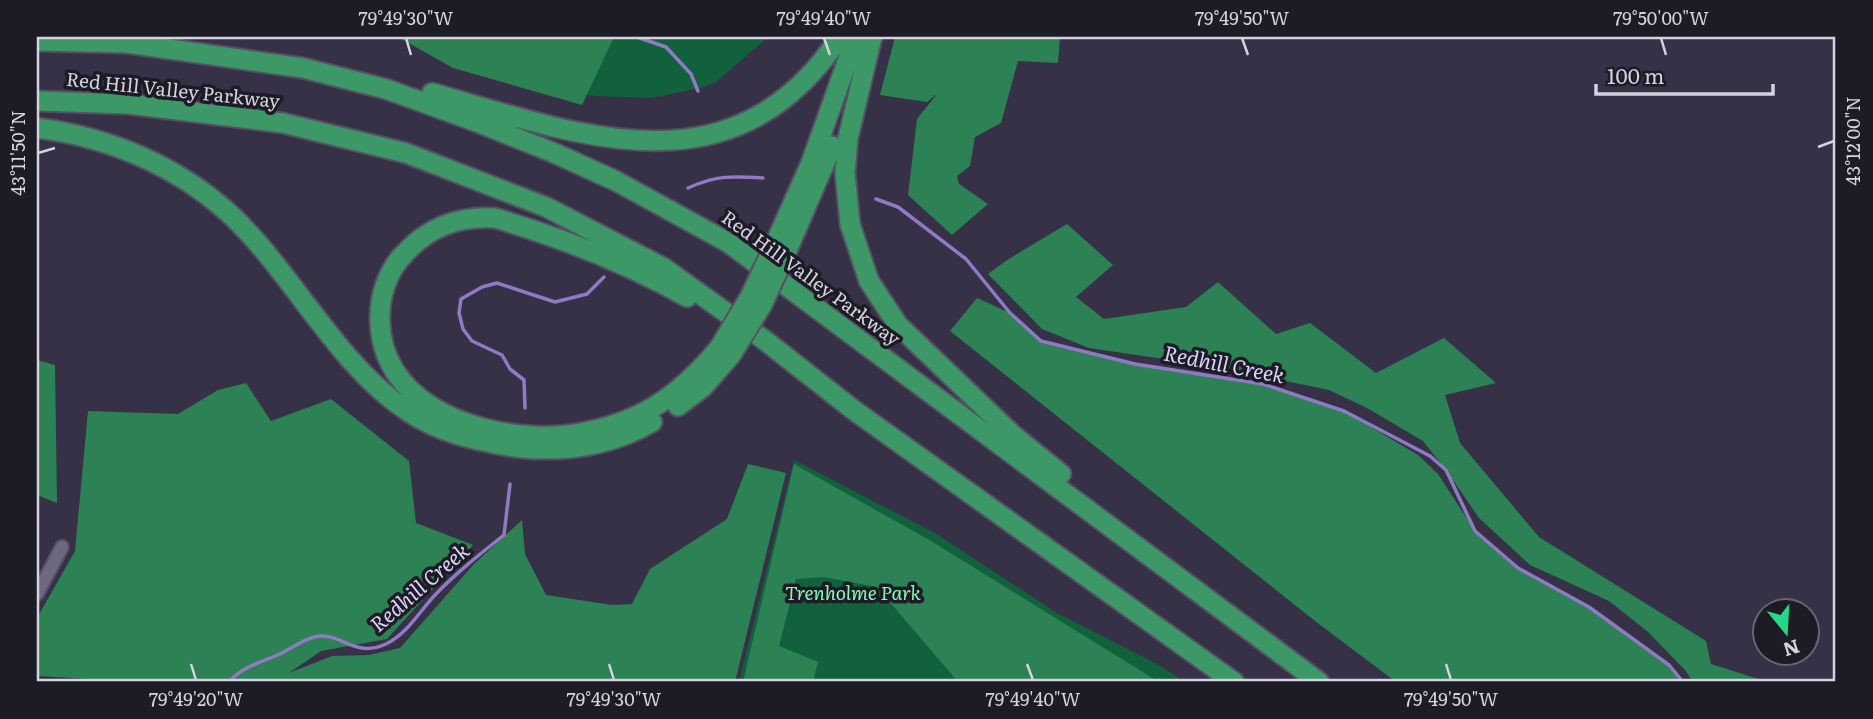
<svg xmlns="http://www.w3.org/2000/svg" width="1873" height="719" viewBox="0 0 1873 719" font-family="Literata,serif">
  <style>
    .green { fill: #11623c }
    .forest { fill: #2c8155 }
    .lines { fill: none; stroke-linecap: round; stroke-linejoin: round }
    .stream { stroke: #8f7ac3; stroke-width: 3.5 }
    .minor-casing { stroke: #555063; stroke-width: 16 }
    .highway-casing { stroke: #555063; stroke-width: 23 }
    .minor { stroke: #6e6881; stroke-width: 12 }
    .highway { stroke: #3c9866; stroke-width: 19 }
    .highway-bridge-casing { stroke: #555063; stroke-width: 23; stroke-linecap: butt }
    .highway-bridge { stroke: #3c9866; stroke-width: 19 }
    .ticks { fill: none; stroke: #d5d2e0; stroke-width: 2.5 }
    .labels { text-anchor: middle; stroke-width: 7; stroke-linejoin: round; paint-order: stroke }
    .street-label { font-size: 19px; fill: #d5d2e0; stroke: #1d1b25 }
    .park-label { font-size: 19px; font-style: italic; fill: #87f7b6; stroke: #1d1b25 }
    .water-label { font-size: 21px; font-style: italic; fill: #dcd3fb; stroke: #1d1b25 }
    .neatline { fill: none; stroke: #d5d2e0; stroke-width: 2.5 }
    .ticks-label { font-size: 18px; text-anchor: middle; fill: #d5d2e0 }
  </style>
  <rect width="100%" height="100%" fill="#373147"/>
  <path class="green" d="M487,37H768L716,82L704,87L651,98L595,96L515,83Z
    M794,460L933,532L1057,613L1157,664L1185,682H739Z"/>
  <path class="forest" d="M398,37H614L582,105L453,68Z
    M895,37H1060L1058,63L1018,61L1001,123L975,137L970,166L957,176L959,184L988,204L952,235L908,195L917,119L937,94L927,102L880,95Z
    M1067,224L1113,265L1076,297L1104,319L1186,307L1218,282L1276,334L1310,323L1376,373L1444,338L1496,383L1445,395L1460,443L1539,537L1706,641L1711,664L1768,682H1693L1685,670L1647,631L1609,601L1530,565L1479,518L1446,470L1423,441L1367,408L1329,390L1281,380L1218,367L1089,348L1042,329L988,274L1007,260Z
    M977,298L1010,313L1041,341L1135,364L1263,384L1344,411L1418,455L1438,474L1475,531L1517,568L1589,607L1669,665L1680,682H1396L1315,621L950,331Z
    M37,360L55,365L57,503L37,495Z
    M246,383L271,421L331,399L409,461L416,523L473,545L387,639L321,651L289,673L332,656L369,655L400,648L474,564L522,520L525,554L546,595L612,605L632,604L650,569L727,519L748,464L786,473L735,682H142L37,676V618L75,551L88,411L178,414L218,390Z
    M794,464L931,541L1159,682H958L877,587L823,577L796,579L779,646L818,662L813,682H743Z"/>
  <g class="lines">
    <path class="stream" d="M637,37L666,47L691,74L698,91
      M688,188C716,175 733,176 763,178
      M876,199L898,207L966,259L1010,313L1041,341L1135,364L1263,384L1344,411L1430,456L1446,470L1475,531L1518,568L1589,607L1669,665L1683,682
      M525,408L524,380L510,369L502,355L472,341L463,329L459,313L461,299L482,287L497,283L555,302L587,294L604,277
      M229,682C241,667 262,662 280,654C293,648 304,638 319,636C342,634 355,658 386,644C407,634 419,612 435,595C456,573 480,554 504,535L510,484"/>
    <defs>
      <path id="minor" d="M37,594L62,547"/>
      <path id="highway" d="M872,37L848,138L845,173L850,224L869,281L898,325L1013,435L1061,474
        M37,41L127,43L303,68L386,89L477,122L552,152L616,181L729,243L1319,682
        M432,93C582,135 732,197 840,37
        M37,101L128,104L283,123L406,153L546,207L664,268L767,342L855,411L1234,682
        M37,128C109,137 178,166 232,216C294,275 338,366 409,412C440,433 478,441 514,447C562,453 610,446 652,422
        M774,246L811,163L856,37
        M786,253L832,146
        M687,297C627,263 562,238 495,218C459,216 430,226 405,253C387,271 379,297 380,321C382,401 467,433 535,436C567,438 605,430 634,417C669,402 696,376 720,347
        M678,406L703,387L731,355"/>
    </defs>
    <use href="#minor" class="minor-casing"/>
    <use href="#highway" class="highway-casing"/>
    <use href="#minor" class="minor"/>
    <use href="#highway" class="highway"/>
    <defs>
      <path id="highway-bridge" d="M720,347L750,297L774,246
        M731,355L762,305L786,253"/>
    </defs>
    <use href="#highway-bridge" class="highway-bridge-casing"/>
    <use href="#highway-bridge" class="highway-bridge"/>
  </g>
  <path class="ticks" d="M406,38L411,55M824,38L830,55M1242,38L1248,55M1661,38L1666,55M1818,147L1834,141M38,153L55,148M191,664L196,680M609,664L614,680M1027,664L1033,680M1446,664L1451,680"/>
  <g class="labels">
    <g class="street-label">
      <text transform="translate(173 90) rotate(6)" y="7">Red Hill Valley Parkway</text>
      <text transform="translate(811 278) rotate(36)" y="7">Red Hill Valley Parkway</text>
    </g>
    <g class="park-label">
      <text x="853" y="600">Trenholme Park</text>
    </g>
    <g class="water-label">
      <text transform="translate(1224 365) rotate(11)" y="7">Redhill Creek</text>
      <text transform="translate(420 588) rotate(-41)" y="7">Redhill Creek</text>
    </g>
  </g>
  <rect width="1873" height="719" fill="none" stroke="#1d1b25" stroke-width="77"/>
  <g transform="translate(1786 632) rotate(162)"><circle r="33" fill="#1d1b25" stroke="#676470" stroke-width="2"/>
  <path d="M0-5L12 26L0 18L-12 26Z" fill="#23d886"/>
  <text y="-10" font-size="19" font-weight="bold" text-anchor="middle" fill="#d5d2e0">N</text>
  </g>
  <path d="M1596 84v10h177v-10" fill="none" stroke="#d5d2e0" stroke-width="3.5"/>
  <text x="1607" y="84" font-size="21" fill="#d5d2e0" stroke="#1d1b25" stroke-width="5" paint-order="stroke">100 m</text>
  <rect x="38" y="38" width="1796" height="642" class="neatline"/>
  <g class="ticks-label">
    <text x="406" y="25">79°49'30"W</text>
    <text x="824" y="25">79°49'40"W</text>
    <text x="1242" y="25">79°49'50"W</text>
    <text x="1661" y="25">79°50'00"W</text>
    <text transform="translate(1854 141) rotate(-90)" y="6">43°12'00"N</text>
    <text transform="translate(19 153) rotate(-90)" y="6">43°11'50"N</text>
    <text x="196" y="706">79°49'20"W</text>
    <text x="614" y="706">79°49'30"W</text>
    <text x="1033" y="706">79°49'40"W</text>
    <text x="1451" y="706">79°49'50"W</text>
  </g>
</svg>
